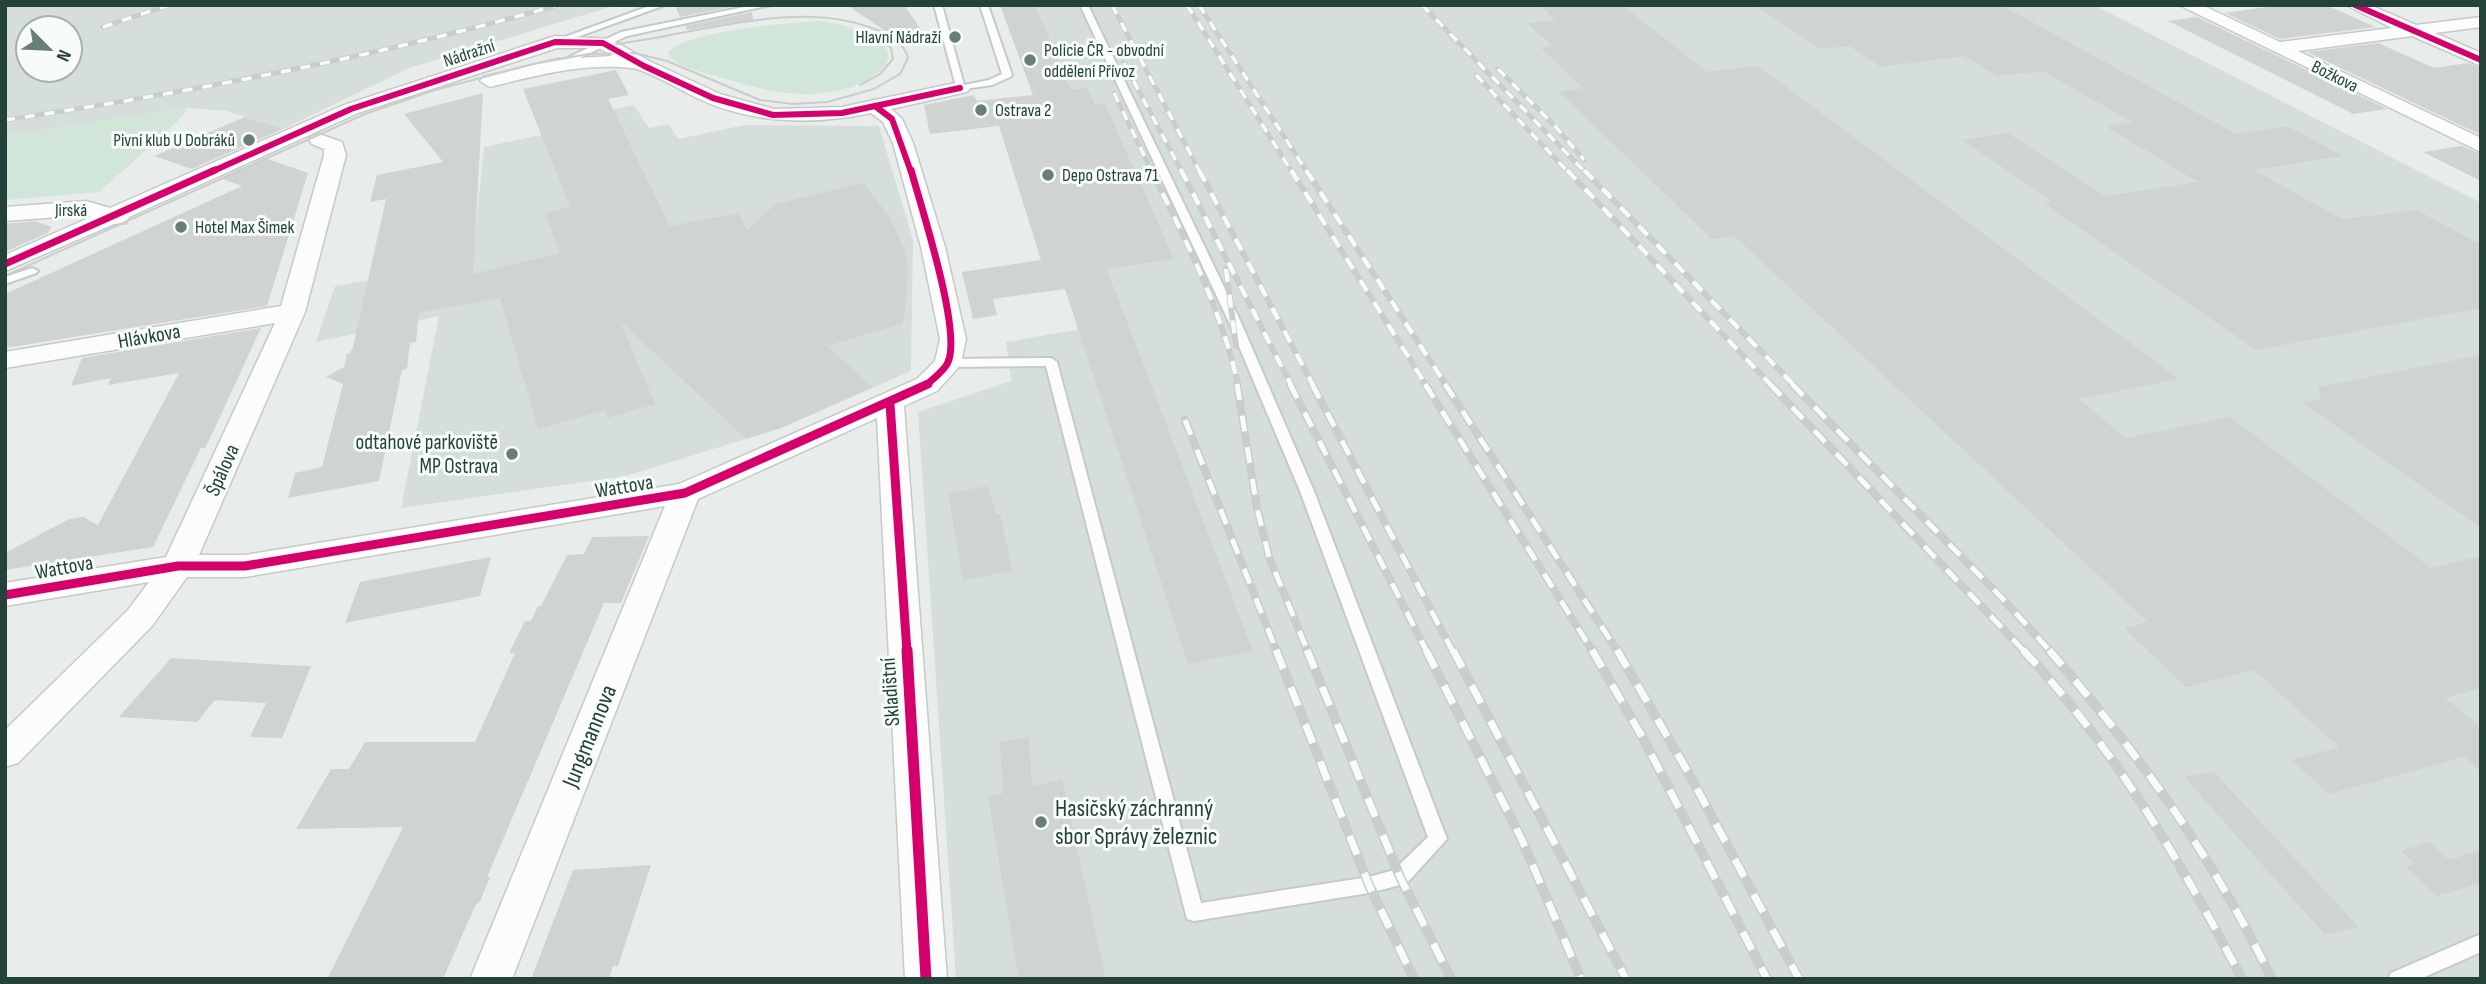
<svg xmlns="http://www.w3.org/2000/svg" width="2486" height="984" viewBox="0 0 2486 984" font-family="'Sofia Sans Condensed',sans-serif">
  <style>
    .built { fill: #d6dedb; fill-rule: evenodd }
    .green { fill: #d1e6d8 }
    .building { fill: #cfd4d2 }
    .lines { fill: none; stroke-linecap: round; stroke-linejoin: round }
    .service-casing { stroke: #c5cac8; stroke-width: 4 }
    .minor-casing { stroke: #c5cac8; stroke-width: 3 }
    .service { fill: #fcfcfc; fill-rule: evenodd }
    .minor { fill: #fcfcfc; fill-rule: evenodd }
    .tram { stroke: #c9cdcc; stroke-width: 2 }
    .rail-far3-casing { stroke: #c9cdcc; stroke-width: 5 }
    .rail-far2-casing { stroke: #c9cdcc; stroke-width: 6 }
    .rail-far1-casing { stroke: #c9cdcc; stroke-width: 8 }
    .rail-casing { stroke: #c9cdcc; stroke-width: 10 }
    .rail-far3 { stroke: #f7fbf9; stroke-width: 3.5; stroke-dasharray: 10; stroke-linecap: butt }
    .rail-far2 { stroke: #f7fbf9; stroke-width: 4.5; stroke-dasharray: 13; stroke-linecap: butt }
    .rail-far1 { stroke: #f7fbf9; stroke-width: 5; stroke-dasharray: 16; stroke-linecap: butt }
    .rail { stroke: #f7fbf9; stroke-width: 7; stroke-dasharray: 20; stroke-linecap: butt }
    .cycleway-far3-casing { stroke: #f7fbf9; stroke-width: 9 }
    .cycleway-far2-casing { stroke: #f7fbf9; stroke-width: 10 }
    .cycleway-far1-casing { stroke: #f7fbf9; stroke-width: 13 }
    .cycleway-casing { stroke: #f7fbf9; stroke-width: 16 }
    .cycleway-far3 { stroke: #d6006c; stroke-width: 6 }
    .cycleway-far2 { stroke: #d6006c; stroke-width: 7 }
    .cycleway-far1 { stroke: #d6006c; stroke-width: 9 }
    .cycleway { stroke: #d6006c; stroke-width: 11 }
    .poi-dot { fill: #697e78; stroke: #f7fbf9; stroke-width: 2.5 }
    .labels { text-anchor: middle; stroke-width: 6; stroke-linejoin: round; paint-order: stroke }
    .far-poi-label { font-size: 18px; fill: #24423a; stroke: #f7fbf9; text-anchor: start }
    .far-street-label { font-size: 18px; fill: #24423a; stroke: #f7fbf9 }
    .street-label { font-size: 21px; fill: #24423a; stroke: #f7fbf9 }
    .poi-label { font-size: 21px; fill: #24423a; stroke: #f7fbf9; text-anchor: end }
    .near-street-label { font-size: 24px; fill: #24423a; stroke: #f7fbf9 }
    .near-poi-label { font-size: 24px; fill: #24423a; stroke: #f7fbf9; text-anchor: start }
  </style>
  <rect width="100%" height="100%" fill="#e8edeb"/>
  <path class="built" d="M5,5H617L409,68L283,129L227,111L188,108L5,136ZM28,28H70V70H28Z
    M1034,5H2094L2481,203V979H956L918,412L1011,381L1006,342L1127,321L1107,269L1099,113L1088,89L1070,91Z
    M634,105L649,128L669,124L678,139L745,125L879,126L913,240L911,371L781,428L626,476L401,508L439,316L316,342L335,286L472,263L484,147L541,135L538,124Z"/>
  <path class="green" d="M820,21C841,22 917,43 877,73C832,108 765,92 716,76C702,72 675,67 668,54C675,32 795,22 820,21Z
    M188,108L176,123L99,192L5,200V136Z"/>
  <path class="building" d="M675,5H740L680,17Z
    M847,5H904L924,34L900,41Z
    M1000,5H1035L1071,90L1088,88L1095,105L1105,104L1174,259L1107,269L1253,651L1188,664L1065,289L993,299L997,315L973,319L962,272L1041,260L999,126L930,134L924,105L974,95L977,101L1033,95Z
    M1540,5H1622L1707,72L1758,66L2179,379L2079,399L2126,438L2230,417L2431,568L2481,556V688L2445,698L2481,727V771L2464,757L2329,794L2292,760L2339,747L2254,670L2186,687L2124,628L2148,622L1734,236L1712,239L1559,92L1583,88L1541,48L1552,46L1527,23L1555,20Z
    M1755,5H2001L2236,134L2287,126L2343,156L2254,170L2342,219L2417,210L2481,245V308L2256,350L2046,205H2049L2045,202L2052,201L1962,140L2008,133L2105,196L2198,182L2105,126L2132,122L2043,71L1997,76L1964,56L1881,67L1849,46L1820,49Z
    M2281,5H2326L2376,27L2280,39L2225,13Z
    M752,12L753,20L687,30L685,26Z
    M2197,17L2387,109L2353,114L2168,21Z
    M2378,43L2434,68L2468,63L2481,68V135L2307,52Z
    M616,70L629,95L608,99L670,226L739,213L747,230L775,204L864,183L890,218L904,248L908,271L905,310L902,324L827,346L873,387L781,428L746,439L620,321L655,404L607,418L605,410L538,429L500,298L419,312L416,342L410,343L407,369L402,370L379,481L288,498L295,473L322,467L343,384L326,377L344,367L347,354L350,353L353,347L386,199L370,202L377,175L443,162L404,114L483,93L473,274L560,253L545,213L570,207L523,89Z
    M245,117L283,129L192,169L154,156Z
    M2462,146L2481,154V181L2423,152Z
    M265,158L308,173L267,306L5,348V294L242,186L220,178Z
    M35,221L52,227L48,233L5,252V224Z
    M261,328L214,430L205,448H201L153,547L5,570V553L69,519L83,517L98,525L179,373L108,385L111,378L71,386L82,358Z
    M2481,355V528L2303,403L2321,399L2318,387Z
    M988,486L996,514H1000L1013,571L963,580L948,493Z
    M649,536L621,603H604L487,877H490L480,901L475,906L443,979H327L403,827L296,829L331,769H349L365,742H475L515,653H509L525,621H531L538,606H541L567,555L584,554L592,537Z
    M491,557L480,596L345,623L360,582Z
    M171,658L283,665L311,666L282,738L250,737L266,703L215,700L197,722L119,717Z
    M1029,737L1032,786L1062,780L1106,979H1019L988,796L1003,793L1000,742Z
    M2213,771L2359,927L2325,935L2184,777Z
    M2429,842L2449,860L2481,850V883L2437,896L2406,867L2415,864L2401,851Z
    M651,865L618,966H613L609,979H531L573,870Z"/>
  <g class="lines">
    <defs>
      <path id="service" d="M652,5H665L558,44L551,42Z
        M754,5H771L627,36L562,66L555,64L621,32Z
        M934,5H942L964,85L989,80L1002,74L980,5H988L1012,75L1010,77L992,85L957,90Z
        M1080,5H1088L1239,318L1314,491L1447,839L1407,883L1400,885L1369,893L1194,921L1187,919L1046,366L948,367L942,363L948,359L1051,358L1057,362L1201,903L1369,877L1394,870L1428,837L1300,491L1227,318Z
        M32,268L38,271L36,273L5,284V277Z
        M2481,934V952L2420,979H2388L2391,973Z"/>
      <path id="minor" d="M2179,5H2202L2280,42L2392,28L2346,5H2370L2416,25L2481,17V27L2435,33L2481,53V66L2412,36L2298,51L2481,138V152Z
        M555,36L610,39L651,62L720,94L774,109L842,107L960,82L970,88L967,92L891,109L902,119L913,143L945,247L966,339L961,363L957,369L937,391L904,406L947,979H905L877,418L698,499L512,979H470L665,506L245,577H187L152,626L18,763L5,767V730L128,610L149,582L5,606V583L166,557L275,323L5,368V352L281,306L324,155V149L312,144L309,140L312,136L319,134L342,142L346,155L305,312L199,555H245L679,484L917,379L935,361L940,339L921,247L893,143L883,122L871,113C814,125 753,124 699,99C685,92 644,69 632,68C583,63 537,75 490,87L480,81L483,77L558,59L612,56L599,48H557L358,113L129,217L126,223L114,224L5,271V255L91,217L85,215L5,221V207L86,201L110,208L344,105Z"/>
    </defs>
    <use href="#service" class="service-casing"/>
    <use href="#minor" class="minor-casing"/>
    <use href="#service" class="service"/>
    <use href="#minor" class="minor"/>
    <path class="tram" d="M612,45L667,36
      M860,85L880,74L893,59L891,48L879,38
      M5,276L365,114L435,90L533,64L588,54L634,53L667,61L760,100L793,104L827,102L874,89L900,74L908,58C904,43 891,36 877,30C810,2 728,25 659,37"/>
    <defs>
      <path id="rail-far3" d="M1112,5L1200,172
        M1187,5L1292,172
        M1199,5L1307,172
        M1422,5L1585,172
        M103,27L169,5
        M1124,63L1182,172
        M1498,69L1555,126L1584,160
        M1476,75L1568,172
        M1114,93L1152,172
        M5,120C192,92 376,57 558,5"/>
      <path id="rail-far2" d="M1151,170C1185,239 1222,310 1238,385
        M1181,170L1291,385
        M1199,170L1313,385
        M1291,170L1426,385
        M1306,170L1446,385
        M1567,170L1771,385
        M1584,170L1794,385
        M1226,269L1236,346"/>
      <path id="rail-far1" d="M1237,384L1257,508L1269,557L1308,652
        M1290,384L1427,652
        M1312,384L1453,652
        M1425,384L1593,652
        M1445,384L1618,652
        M1770,384L2025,652
        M1792,384L2002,598L2051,652
        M1185,420L1277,652"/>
      <path id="rail" d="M1276,650L1369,885L1414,979
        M1307,650L1400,877L1451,979
        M1426,650L1522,840L1581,979
        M1453,650L1626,979
        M1592,650L1644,740L1767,979
        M1617,650L1688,772L1799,979
        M2023,650C2113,745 2182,864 2242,979
        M2049,650C2140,755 2211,854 2272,979"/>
    </defs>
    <use href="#rail-far3" class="rail-far3-casing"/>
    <use href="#rail-far2" class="rail-far2-casing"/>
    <use href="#rail-far1" class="rail-far1-casing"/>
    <use href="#rail" class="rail-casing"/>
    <use href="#rail-far3" class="rail-far3"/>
    <use href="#rail-far2" class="rail-far2"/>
    <use href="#rail-far1" class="rail-far1"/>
    <use href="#rail" class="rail"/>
    <defs>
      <path id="cycleway-far3" d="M2355,5L2481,60
        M875,106L892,119L911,172
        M211,172L351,109L555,42L603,43L644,66L713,98L773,115L842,113L960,88"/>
      <path id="cycleway-far2" d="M911,170C921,207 962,331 948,362C945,370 933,379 926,385
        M5,264L215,170"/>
      <path id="cycleway-far1" d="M890,404L907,652
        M5,595L178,566H245L685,493L928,384"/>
      <path id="cycleway" d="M907,650L926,979"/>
    </defs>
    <use href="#cycleway-far3" class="cycleway-far3-casing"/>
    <use href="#cycleway-far2" class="cycleway-far2-casing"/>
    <use href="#cycleway-far1" class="cycleway-far1-casing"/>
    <use href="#cycleway" class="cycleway-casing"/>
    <use href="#cycleway-far3" class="cycleway-far3"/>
    <use href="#cycleway-far2" class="cycleway-far2"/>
    <use href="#cycleway-far1" class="cycleway-far1"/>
    <use href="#cycleway" class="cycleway"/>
  </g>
  <g class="poi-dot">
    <circle cx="955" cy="37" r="7"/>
    <circle cx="1030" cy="60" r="7"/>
    <circle cx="981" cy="110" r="7"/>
    <circle cx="249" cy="140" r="7"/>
    <circle cx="1048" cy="175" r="7"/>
    <circle cx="181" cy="227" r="7"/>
    <circle cx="512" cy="454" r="7"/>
    <circle cx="1041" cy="822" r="7"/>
  </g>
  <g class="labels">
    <g class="far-poi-label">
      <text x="941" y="43" text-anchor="end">Hlavní Nádraží</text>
      <text x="1044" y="56">Policie ČR - obvodní<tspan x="1044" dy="21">oddělení Přívoz</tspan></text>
      <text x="995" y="116">Ostrava 2</text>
      <text x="235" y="146" text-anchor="end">Pivní klub U Dobráků</text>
      <text x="1062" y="181">Depo Ostrava 71</text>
      <text x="195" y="233">Hotel Max Šimek</text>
    </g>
    <g class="far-street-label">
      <text transform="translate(469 53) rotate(-18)" y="6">Nádražní</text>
      <text transform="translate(2335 76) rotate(26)" y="6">Božkova</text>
      <text x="71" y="216">Jirská</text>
    </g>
    <g class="street-label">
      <text transform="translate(149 336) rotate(-10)" y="7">Hlávkova</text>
      <text transform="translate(222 470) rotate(-66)" y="7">Špálova</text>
      <text transform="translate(624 486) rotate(-9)" y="7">Wattova</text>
      <text transform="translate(64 567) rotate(-10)" y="7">Wattova</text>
      <text transform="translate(890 692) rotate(-94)" y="7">Skladištní</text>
    </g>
    <g class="poi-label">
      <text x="498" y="449">odtahové parkoviště<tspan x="498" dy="24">MP Ostrava</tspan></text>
    </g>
    <g class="near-street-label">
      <text transform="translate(589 736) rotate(-68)" y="8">Jungmannova</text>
    </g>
    <g class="near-poi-label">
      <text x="1055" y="816">Hasičský záchranný<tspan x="1055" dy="28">sbor Správy železnic</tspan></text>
    </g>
  </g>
  <rect width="2486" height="984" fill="none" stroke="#24423a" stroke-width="14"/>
  <g transform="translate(49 49) rotate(114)"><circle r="33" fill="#f7fbf9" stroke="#a3b1ad" stroke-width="2"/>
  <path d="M0-5L12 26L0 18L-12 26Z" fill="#697e78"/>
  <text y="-10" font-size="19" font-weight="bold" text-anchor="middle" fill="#24423a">N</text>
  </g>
</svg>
